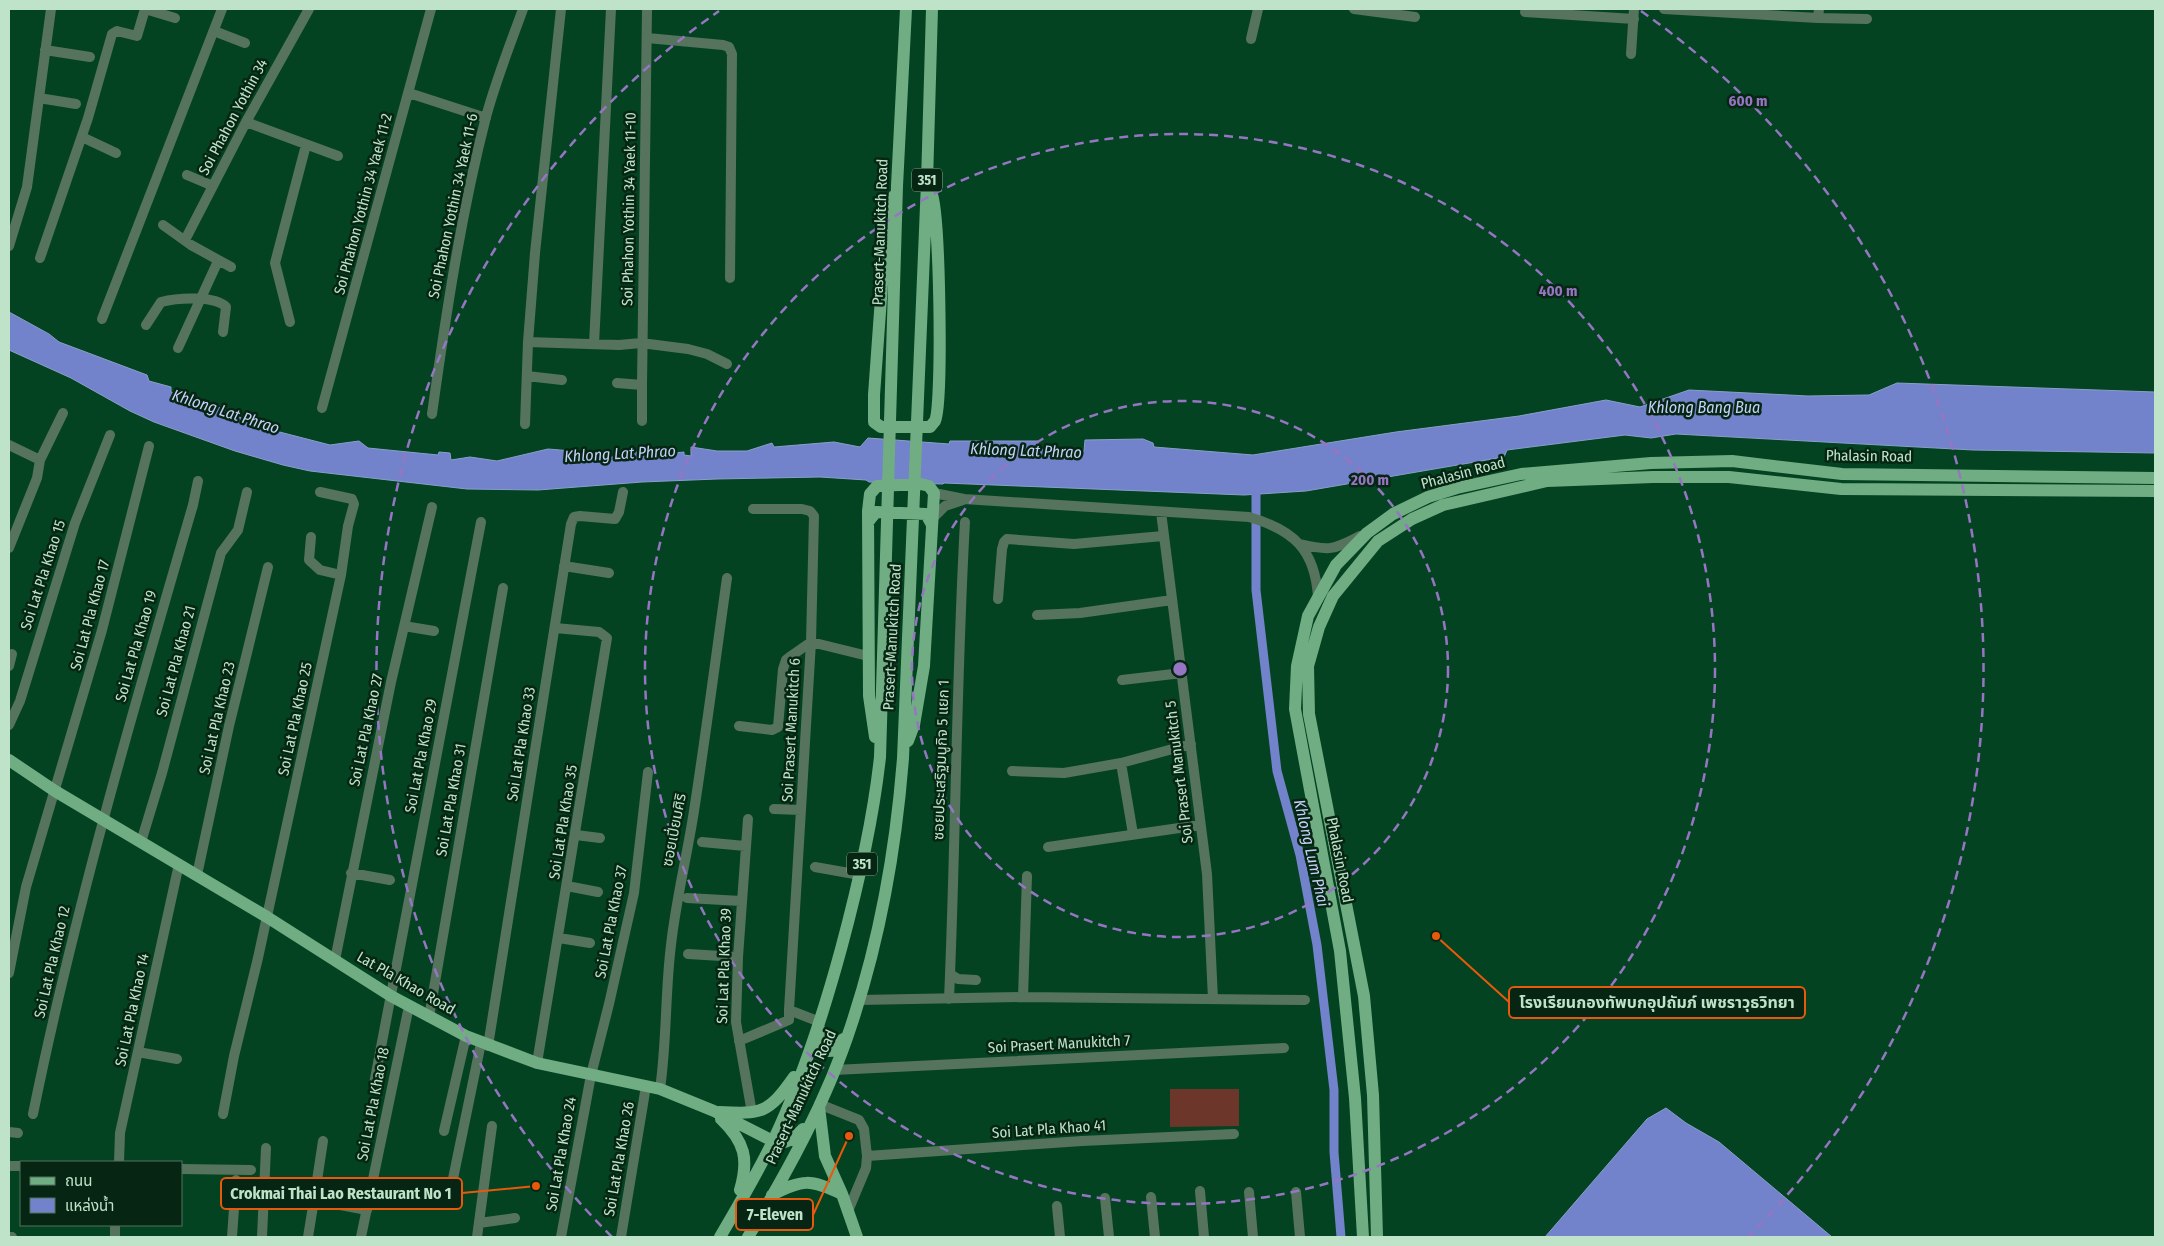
<svg xmlns="http://www.w3.org/2000/svg" width="2164" height="1246" viewBox="0 0 2164 1246" font-family="'Fira Sans Condensed','Noto Sans Thai',sans-serif">
  <style>
    .green { fill: #6d362a }
    .water { fill: #7282cb; stroke: #899fca }
    .lines { fill: none; stroke-linecap: round; stroke-linejoin: round }
    .canal { stroke: #7282cb; stroke-width: 9 }
    .minor { stroke: #56735e; stroke-width: 10 }
    .major { stroke: #70ad82; stroke-width: 12 }
    .ring { fill: none; stroke: #9675c3; stroke-width: 2.5; stroke-dasharray: 9 6 }
    .labels { text-anchor: middle; stroke-width: 5; stroke-linejoin: round; paint-order: stroke }
    .shield { fill: #062613; stroke: #88aa92; stroke-width: 1 }
    .shield-label { font-size: 14px; font-weight: bold; fill: #bfe3c9 }
    .street-label { font-size: 15px; fill: #bfe3c9; stroke: #062613 }
    .water-label { font-size: 16px; font-style: italic; fill: #c6d1f9; stroke: #062613 }
    .centre { fill: #9675c3; stroke: #062613; stroke-width: 2.5 }
    .ring-label { font-size: 15px; text-anchor: middle; font-weight: bold; fill: #9675c3; stroke: #062613; stroke-width: 5; stroke-linejoin: round; paint-order: stroke }
    .leader { fill: none; stroke: #e8590c; stroke-width: 2 }
    .callout-dot { fill: #e8590c; stroke: #062613; stroke-width: 2 }
    .callout { fill: #062613; stroke: #e8590c; stroke-width: 2 }
    .callout-label { font-size: 16px; text-anchor: middle; font-weight: bold; fill: #bfe3c9 }
  </style>
  <rect width="100%" height="100%" fill="#044322"/>
  <path class="green" d="M1170,1089H1239V1126L1170,1127Z"/>
  <path class="water" d="M9,312L49,334L59,342L147,375L149,381L171,387V392L218,407L252,423L258,420L269,424L268,429L330,445L359,441L368,448L438,455L439,452L450,453L451,460L470,457L497,461L548,449L608,454L609,457H616L622,451L665,454L684,452V455L691,456V447L717,451H747L772,443L774,447L834,442L860,447L868,438L949,444L950,441H1038V449L1084,451L1085,440L1143,439L1153,443L1154,447L1253,455L1396,432L1519,416L1606,400L1640,407L1689,390L1808,396L1869,395L1897,383L2155,392V453L1973,450L1676,434L1651,438L1625,435L1507,450L1504,457L1306,491L1244,495L944,483L943,484L869,482L866,480L820,477L717,479L642,482L538,490L467,489L310,471L283,465L235,451L154,422L130,411L71,378L9,350Z
    M1666,1108L1686,1123L1719,1142L1832,1237H1545L1647,1119Z"/>
  <g class="lines">
    <path class="canal" d="M1256,483V590L1277,771L1300,855L1317,945L1334,1090V1152L1341,1237"/>
    <path class="minor" d="M145,9L175,18
      M1354,9L1415,17
      M1664,9L1818,18L1819,9
      M1525,12L1634,19
      M1818,18L1867,19
      M214,31L245,43
      M647,38L723,45L729,47L732,54L730,278
      M1251,39L1258,9
      M45,50L90,57
      M1631,54L1634,9
      M409,93L486,118
      M39,98L76,104
      M246,122L338,156
      M82,137L116,153
      M187,175L213,186
      M163,225L191,245L231,267
      M185,240L246,122L309,9
      M9,246L27,187L51,9
      M40,258L88,118L112,34L117,31L137,36L145,9
      M102,319L222,9
      M290,322L275,263L306,145
      M146,325L161,302C176,298 215,295 226,307L223,332
      M528,342L535,253L561,9
      M594,344L611,9
      M178,348L218,261
      M527,376L562,380
      M617,383L642,385L647,9
      M642,385V421
      M322,408L431,9
      M432,414C446,314 461,214 486,117C496,80 510,45 523,9
      M525,424L528,342L619,345L641,343L688,349L707,354L727,364
      M9,445L40,460
      M934,493L964,499L1249,517C1294,530 1315,550 1318,597
      M753,509H802L810,511L814,516L811,642L789,1010L820,1022
      M1161,512L1207,874L1213,999
      M932,519L945,506L963,500
      M311,537L309,560L320,570L341,575
      M1300,544C1329,551 1334,550 1360,536
      M9,548L37,478L40,460L63,413
      M564,566L609,573
      M998,599L1002,549L1004,542L1007,539L1074,544L1163,536
      M1037,615L1080,613L1172,600
      M404,626L434,631
      M9,666L12,654
      M1122,680L1182,673
      M9,725L20,701L75,523L110,435
      M739,726L772,730L778,727L783,669L786,660L791,656L811,642L868,656
      M1121,763L1133,834
      M1012,771L1064,773L1121,763L1191,744
      M774,809L801,810
      M748,819L738,957L736,1022L752,1113
      M576,835L600,838
      M141,842L162,773L221,553L238,530L247,492
      M702,842L745,846
      M1048,847L1200,825
      M815,867L860,875
      M351,873L390,880
      M197,875L229,726L268,567
      M567,886L598,892
      M687,898L741,901
      M559,938L590,943
      M688,954L738,957
      M335,960L391,682L432,507
      M9,973L26,887L102,630L149,446
      M950,974L958,979L976,980
      M1023,997L1027,876
      M949,999C956,840 956,681 965,522
      M859,1000L1023,997L1305,1000
      M429,1017L503,588
      M739,1041L789,1020V1010
      M488,1046L571,524L574,517L580,516L615,519L619,512L623,492
      M138,1052L177,1059
      M537,1063L607,638L599,632L555,628
      M834,1070L1284,1048
      M374,1084L481,522
      M660,1089C667,1041 665,993 671,945C676,900 687,856 694,811C706,733 716,656 727,578
      M819,1104L859,1120L864,1129L867,1156L866,1168L848,1211
      M33,1114C75,908 134,707 193,505L198,481
      M223,1114L234,1056L258,958L341,575L348,526L354,504L352,499L320,492
      M444,1131L466,1036
      M9,1132L18,1133
      M323,1141L314,1200L367,1210
      M867,1156L1082,1141L1234,1134
      M119,1162L120,1133L179,864
      M9,1166H21
      M181,1169L251,1170
      M1200,1191L1204,1237
      M1249,1192L1253,1237
      M1296,1192L1300,1237
      M1151,1197L1155,1237
      M449,1198L481,1043
      M1105,1198L1109,1237
      M1057,1206L1060,1237
      M479,1223L515,1218
      M9,1237H12
      M115,1237V1225
      M232,1237L236,1180
      M262,1237L266,1148
      M308,1237L314,1200
      M361,1237L409,1006
      M477,1237L492,1126
      M561,1237L591,1075L609,1004L634,893L648,772
      M621,1237L646,1086"/>
    <path class="major" d="M894,196L887,215L874,395V422L881,427H930C931,426 934,422 935,421C943,404 940,207 931,192
      M868,522L876,512L926,514L932,525
      M875,737L869,696L868,511L870,494L877,486L921,484L929,486L934,493L924,666L914,725L908,741
      M9,760L55,791L267,917L391,996L466,1036L537,1063L660,1089L714,1111L773,1141L785,1142L793,1139L803,1129
      M821,1031L820,1044L829,1051L836,1050L843,1039
      M819,1107L825,1156L842,1194L857,1237
      M719,1112C762,1114 768,1114 794,1077
      M721,1119C745,1142 749,1159 740,1190
      M772,1195C803,1179 810,1179 842,1194
      M720,1237C738,1206 757,1174 773,1141C802,1080 823,1015 841,949C858,886 873,822 880,757L897,186L906,9
      M748,1237C788,1171 827,1100 851,1026C880,939 896,849 903,758L927,182L932,9
      M1363,1237L1355,1098L1340,951L1295,709L1297,666L1308,616L1336,565L1367,533L1393,514L1428,497L1457,488L1521,474L1651,463L1732,461L1842,474L2155,478
      M1377,1237L1373,1095L1364,996L1309,714L1308,666L1319,627L1333,596L1378,541L1412,519L1443,505L1547,481L1653,477H1729L1841,489L2155,491"/>
  </g>
  <g class="ring">
    <circle cx="1180" cy="669" r="268"/>
    <circle cx="1180" cy="669" r="535"/>
    <path d="M612 1237A803 803 0 0 1 719 11M1641 11A803 803 0 0 1 1748 1237"/>
  </g>
  <g class="labels">
    <g class="shield">
      <rect x="912" y="168.5" width="30" height="23" rx="4"/>
      <rect x="847" y="852.5" width="30" height="23" rx="4"/>
    </g>
    <g class="shield-label">
      <text x="927" y="185">351</text>
      <text x="862" y="869">351</text>
    </g>
    <g class="street-label">
      <text transform="translate(233 117) rotate(-62)" y="5">Soi Phahon Yothin 34</text>
      <text transform="translate(363 204) rotate(-75)" y="5">Soi Phahon Yothin 34 Yaek 11-2</text>
      <text transform="translate(453 206) rotate(-78)" y="5">Soi Phahon Yothin 34 Yaek 11-6</text>
      <text transform="translate(629 209) rotate(-89)" y="5">Soi Phahon Yothin 34 Yaek 11-10</text>
      <text transform="translate(880 232) rotate(-88)" y="5">Prasert-Manukitch Road</text>
      <text transform="translate(1869 456) rotate(1)" y="5">Phalasin Road</text>
      <text transform="translate(1463 473) rotate(-15)" y="5">Phalasin Road</text>
      <text transform="translate(43 575) rotate(-72)" y="5">Soi Lat Pla Khao 15</text>
      <text transform="translate(90 615) rotate(-75)" y="5">Soi Lat Pla Khao 17</text>
      <text transform="translate(892 637) rotate(-87)" y="5">Prasert-Manukitch Road</text>
      <text transform="translate(136 646) rotate(-74)" y="5">Soi Lat Pla Khao 19</text>
      <text transform="translate(176 661) rotate(-75)" y="5">Soi Lat Pla Khao 21</text>
      <text transform="translate(217 718) rotate(-77)" y="5">Soi Lat Pla Khao 23</text>
      <text transform="translate(295 719) rotate(-78)" y="5">Soi Lat Pla Khao 25</text>
      <text transform="translate(366 730) rotate(-78)" y="5">Soi Lat Pla Khao 27</text>
      <text transform="translate(791 730) rotate(-87)" y="5">Soi Prasert Manukitch 6</text>
      <text transform="translate(521 744) rotate(-81)" y="5">Soi Lat Pla Khao 33</text>
      <text transform="translate(421 756) rotate(-79)" y="5">Soi Lat Pla Khao 29</text>
      <text transform="translate(941 760) rotate(-88)" y="5">ซอยประเสริฐมนูกิจ 5 แยก 1</text>
      <text transform="translate(1179 772) rotate(-97)" y="5">Soi Prasert Manukitch 5</text>
      <text transform="translate(451 800) rotate(-80)" y="5">Soi Lat Pla Khao 31</text>
      <text transform="translate(563 822) rotate(-81)" y="5">Soi Lat Pla Khao 35</text>
      <text transform="translate(674 830) rotate(-79)" y="5">ซอยเปี่ยมศิริ</text>
      <text transform="translate(1340 860) rotate(79)" y="5">Phalasin Road</text>
      <text transform="translate(611 922) rotate(-79)" y="5">Soi Lat Pla Khao 37</text>
      <text transform="translate(52 962) rotate(-77)" y="5">Soi Lat Pla Khao 12</text>
      <text transform="translate(724 966) rotate(-88)" y="5">Soi Lat Pla Khao 39</text>
      <text transform="translate(406 983) rotate(30)" y="5">Lat Pla Khao Road</text>
      <text transform="translate(132 1010) rotate(-78)" y="5">Soi Lat Pla Khao 14</text>
      <text transform="translate(1059 1044) rotate(-3)" y="5">Soi Prasert Manukitch 7</text>
      <text transform="translate(801 1097) rotate(-65)" y="5">Prasert-Manukitch Road</text>
      <text transform="translate(373 1104) rotate(-79)" y="5">Soi Lat Pla Khao 18</text>
      <text transform="translate(1049 1129) rotate(-4)" y="5">Soi Lat Pla Khao 41</text>
      <text transform="translate(561 1154) rotate(-80)" y="5">Soi Lat Pla Khao 24</text>
      <text transform="translate(619 1159) rotate(-80)" y="5">Soi Lat Pla Khao 26</text>
    </g>
    <g class="water-label">
      <text x="1704" y="413">Khlong Bang Bua</text>
      <text transform="translate(226 411) rotate(18)" y="6">Khlong Lat Phrao</text>
      <text transform="translate(1026 450) rotate(2)" y="6">Khlong Lat Phrao</text>
      <text transform="translate(620 453) rotate(-3)" y="6">Khlong Lat Phrao</text>
      <text transform="translate(1312 853) rotate(77)" y="6">Khlong Lum Phai</text>
    </g>
  </g>
  <circle cx="1180" cy="669" r="8" class="centre"/>
  <g class="ring-label">
    <text x="1748" y="106">600 m</text>
    <text x="1558" y="296">400 m</text>
    <text x="1370" y="485">200 m</text>
  </g>
  <path class="leader" d="M1436 936L1509 1002M536 1186L462 1193M849 1136L813 1215"/>
  <g class="callout-dot">
    <circle cx="1436" cy="936" r="5"/>
    <circle cx="536" cy="1186" r="5"/>
    <circle cx="849" cy="1136" r="5"/>
  </g>
  <g class="callout">
    <rect x="1509" y="987" width="296" height="31" rx="5"/>
    <rect x="221" y="1178" width="241" height="31" rx="5"/>
    <rect x="736" y="1199" width="77" height="31" rx="5"/>
  </g>
  <g class="callout-label">
    <text x="1657" y="1008">โรงเรียนกองทัพบกอุปถัมภ์ เพชราวุธวิทยา</text>
    <text x="341" y="1199">Crokmai Thai Lao Restaurant No 1</text>
    <text x="775" y="1220">7-Eleven</text>
  </g>
  <rect width="2164" height="1246" fill="none" stroke="#bfe3c9" stroke-width="20"/>
  <rect x="20" y="1161" width="162" height="65" fill="#062613" stroke="#50725c"/>
  <rect x="30" y="1177" width="25" height="8" fill="#70ad82" stroke="#50725c"/>
  <text x="65" y="1186" font-size="15" fill="#bfe3c9">ถนน</text>
  <rect x="30" y="1198" width="25" height="15" fill="#7282cb" stroke="#50725c"/>
  <text x="65" y="1211" font-size="15" fill="#bfe3c9">แหล่งน้ำ</text>
</svg>
